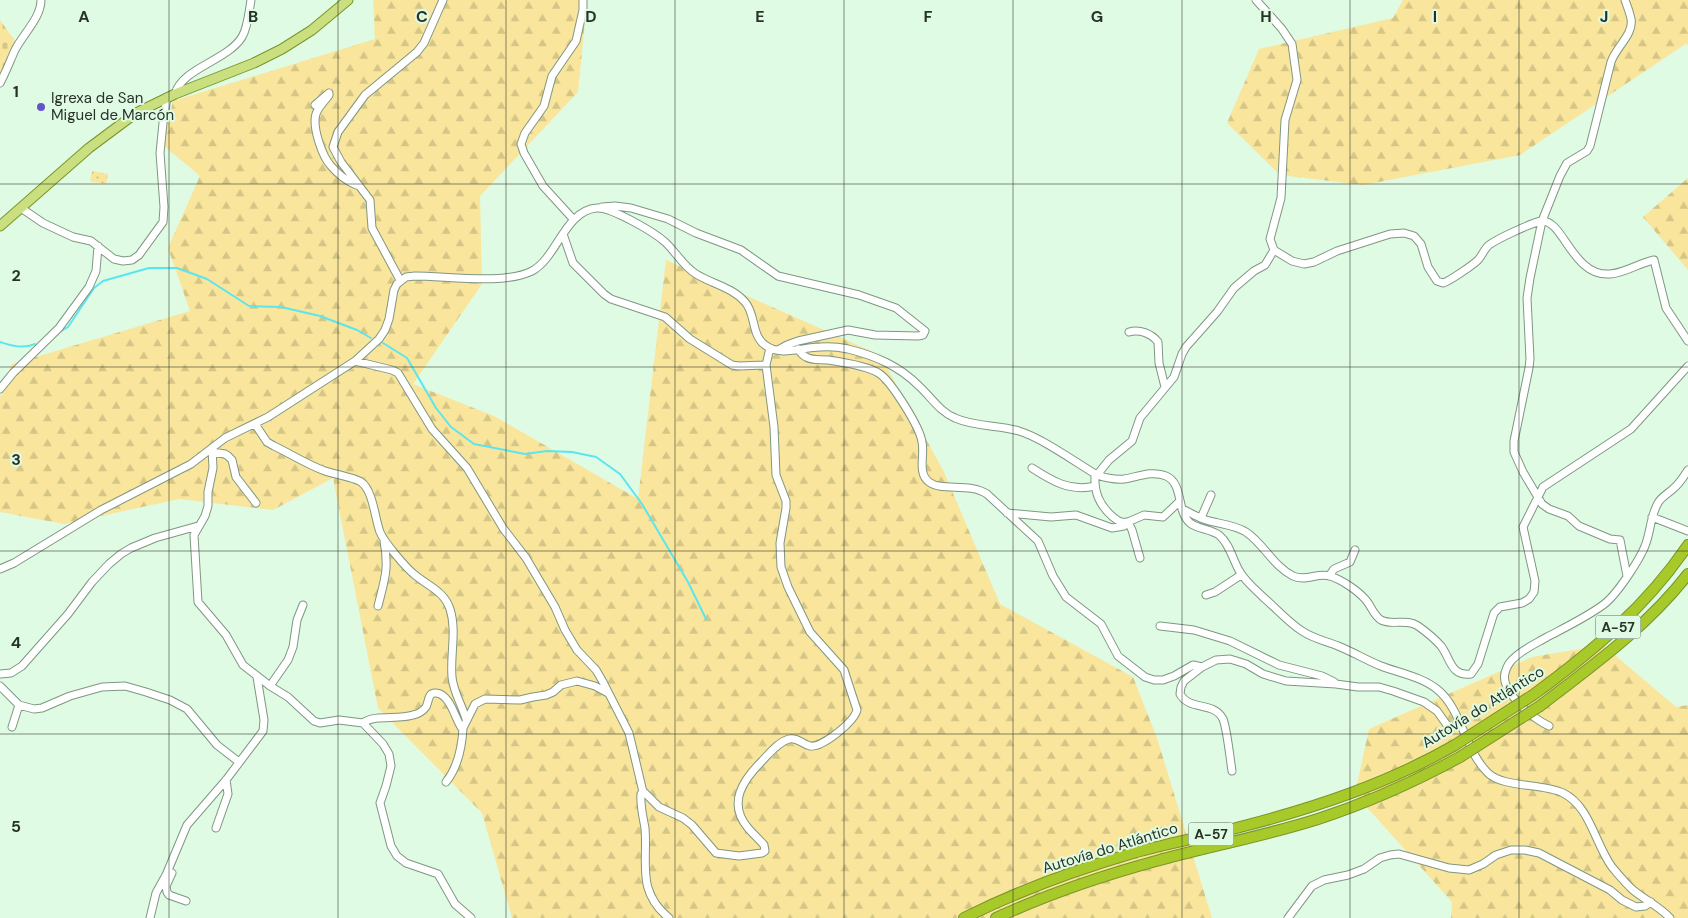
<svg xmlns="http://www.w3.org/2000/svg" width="1688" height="918" viewBox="0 0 1688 918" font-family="'DM Sans',sans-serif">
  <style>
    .forest { fill: url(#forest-firs) }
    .cemetery { fill: url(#cemetery-stones) }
    .park { fill: url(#park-dots) }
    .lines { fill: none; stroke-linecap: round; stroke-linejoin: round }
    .stream { stroke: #5ae6f1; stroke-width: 2 }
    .minor-casing { stroke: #7f9782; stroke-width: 9 }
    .major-casing { stroke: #7b9429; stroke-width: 11 }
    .highway-casing { stroke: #7b9429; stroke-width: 12 }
    .minor { stroke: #fff; stroke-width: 7 }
    .major { stroke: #cadf7f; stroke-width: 9 }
    .highway { stroke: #a7c929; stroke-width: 10 }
    .highway-bridge-casing { stroke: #7b9429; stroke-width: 12; stroke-linecap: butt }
    .highway-bridge { stroke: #a7c929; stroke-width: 10 }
    .grid { fill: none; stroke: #283229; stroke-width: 1; stroke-opacity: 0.55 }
    .poi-dot { fill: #6254cd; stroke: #e0fbe4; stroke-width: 2 }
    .labels { text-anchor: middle; stroke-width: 4; stroke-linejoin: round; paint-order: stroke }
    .shield { fill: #e0fbe4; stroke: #5f6e61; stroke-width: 1 }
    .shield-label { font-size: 14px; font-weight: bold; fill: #283229 }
    .poi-label { font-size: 15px; fill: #283229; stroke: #e0fbe4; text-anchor: start }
    .street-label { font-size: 15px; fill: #283229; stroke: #e0fbe4 }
    .grid-label { font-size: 16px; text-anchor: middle; font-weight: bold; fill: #283229; stroke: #e0fbe4; stroke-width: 4; stroke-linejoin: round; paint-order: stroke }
  </style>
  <defs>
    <pattern id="forest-firs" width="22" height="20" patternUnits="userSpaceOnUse" patternTransform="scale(1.25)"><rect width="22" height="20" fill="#f9e59b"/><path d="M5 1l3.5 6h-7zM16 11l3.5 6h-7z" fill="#d5c586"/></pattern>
    <pattern id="cemetery-stones" width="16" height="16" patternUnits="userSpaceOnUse" patternTransform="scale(1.25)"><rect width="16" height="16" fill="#f9e59b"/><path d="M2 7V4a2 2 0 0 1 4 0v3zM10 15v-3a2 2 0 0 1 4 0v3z" fill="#d5c586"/></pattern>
    <pattern id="park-dots" width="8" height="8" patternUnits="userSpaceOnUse" patternTransform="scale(1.25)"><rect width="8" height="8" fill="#f9e59b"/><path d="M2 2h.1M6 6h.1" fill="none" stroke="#d5c586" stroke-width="1.8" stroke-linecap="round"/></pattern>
  </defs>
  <rect width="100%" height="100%" fill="#e0fbe4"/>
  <path class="forest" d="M373,0H587L578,92L480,196L482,284L413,384L494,416L638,499L666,260L880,355L944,472L1000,604L1133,677L1157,738L1212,918H512L482,813L378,708L333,478L273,510L179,499L64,524L0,512V397L12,364L190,311L168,248L200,176L163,145L173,101L375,39Z
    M1403,0H1688V47L1687,43L1520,155L1363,185L1280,175L1227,123L1259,49L1393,18Z
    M1688,178V270L1643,217Z
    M1603,645L1676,707L1688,705V918H1451L1452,902L1355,794L1369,729L1532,657Z"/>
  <path class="cemetery" d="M0,20L15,41L0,75Z"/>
  <path class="park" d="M92,171L108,174L106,184L90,181Z"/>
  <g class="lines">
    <path class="stream" d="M58,333L68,327L94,288L103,281L149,268H177L207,279L249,306L281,307L320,316L357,330L371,338
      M0,342C12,346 23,349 35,344
      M383,343L407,358L436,408L451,427L474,444L525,454L547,451L572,452L596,457L620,474L642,504L688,582L706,619"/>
    <defs>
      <path id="minor" d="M1256,0L1282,29L1292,44L1297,80L1285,120L1281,198L1270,239L1274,250L1292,261L1304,264L1314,262L1337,251L1390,234L1404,233L1414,236L1421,244L1428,267L1437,281L1443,283C1448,282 1473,265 1478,260C1482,256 1484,249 1489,245C1497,239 1531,223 1541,221C1563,218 1572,277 1610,274C1625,273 1639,263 1654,260L1666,308L1688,341
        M1625,0C1627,6 1630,13 1631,19C1634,34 1616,47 1611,62L1590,146L1587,151L1567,163L1560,176L1542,221L1530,278L1527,298L1530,359L1529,368L1514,441V452L1523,472L1542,504L1549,509L1568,516L1579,526L1610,539L1620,540L1627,576
        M0,83C6,72 10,61 15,50C23,34 41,18 41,0
        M175,94C182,68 227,61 242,37C248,27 249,11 251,0
        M315,105L329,93V95C325,101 318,107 316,114C312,127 322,156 331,166C337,173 347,181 356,185
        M602,207L615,206L631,208L668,219L696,233L741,250L778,276L859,295L896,308L925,331L923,335L918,336L875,335L848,330L798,341L787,345L778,350
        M21,208L43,223L73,237L91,241L114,259L123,261L132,260L139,255L163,222L164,207L160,153L163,123L167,97
        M574,220L543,186L524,153L521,144L525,133L544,106L552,76L576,41L583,10V0
        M563,234L573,263L604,294L611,299L665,317L690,339L732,365L739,366L766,365
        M400,280L372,228L370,200L341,162L333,147L338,132L365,95L417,52L424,43L443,0
        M1129,332C1139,329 1151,333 1158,342L1159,363L1165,387
        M798,349C800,352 802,355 806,357C813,361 821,359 828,360C842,362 869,366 880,374C892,383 920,427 922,442C925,455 917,473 929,482C942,492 969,482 987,494L1038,541L1053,576L1066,597L1101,624L1118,656L1145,677L1154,680H1163L1174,676L1193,665L1202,667
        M355,361L392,370L398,373L432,429L467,468L503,528L526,558L555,607L565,630L577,650L596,670L603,682L629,733L643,792
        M0,389L13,373L59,328L89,287L96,271L98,246
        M255,424L267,442L274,446C291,454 308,465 325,471C334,474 355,478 361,482C373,490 375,519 380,532C384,542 406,568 415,575C428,586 444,591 450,609C457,631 450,654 452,677C453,691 462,705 466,719
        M212,449L213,468L208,492V506L205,516L194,535L198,602L226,635L243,665L270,686L288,697L314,721L320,723L339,720L363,723L383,744L389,754L391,766L386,786L380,803L391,846L397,856L406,863L438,874L455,904L471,918
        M212,452L225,454L228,456L232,460L236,477L256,503
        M1032,468C1052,481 1070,492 1095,486
        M1095,474C1094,492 1099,505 1113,517C1118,521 1121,523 1127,522
        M1097,475L1109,460L1132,441L1140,418L1174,377L1182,354L1186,347L1217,312L1234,288L1254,271L1265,265L1274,250
        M1182,509C1189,512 1195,516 1203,519C1217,524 1233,524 1246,532C1264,544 1273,566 1293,576C1306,582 1318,572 1330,576C1342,580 1357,590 1365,599C1371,605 1373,615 1381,620C1392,626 1407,618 1418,626C1425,631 1435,639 1441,646C1451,659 1450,676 1471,674L1478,664L1494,613L1500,607L1522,603L1529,599L1534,592L1535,581L1523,527L1543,487L1631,429L1688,366
        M1007,513L1051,517L1076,515L1112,528L1124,526L1128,522L1144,515L1163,517L1180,501
        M1652,517L1688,531
        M1201,518L1211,495
        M1128,522L1132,530L1140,558
        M0,569L14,563L101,510L191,464L225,438L268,417L355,361L379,339L385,330L389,319L394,290L397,284L406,277L415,276C447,276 505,285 532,271C557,258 565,210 597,208C611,207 654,232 665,242C676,252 683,266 696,274C712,284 732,287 745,302C756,314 751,335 765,345C780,357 803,347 820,347C830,346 839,347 848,349C876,356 899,366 919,386C931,397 940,412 955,418C975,427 999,425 1019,431C1042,438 1075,462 1097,475C1106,478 1114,480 1124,479C1137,477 1153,470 1166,476C1184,484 1176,511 1190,523C1197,529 1211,529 1219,535C1230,544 1233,561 1240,572C1246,582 1256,590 1264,598C1277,609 1288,622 1302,631C1314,639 1326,641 1338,646C1353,652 1366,660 1381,666C1399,673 1423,677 1438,690C1462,710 1465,751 1488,773C1503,788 1543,783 1563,793C1590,806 1595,844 1612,867C1618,874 1625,883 1633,890C1645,900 1659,906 1670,918
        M1329,576L1334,569L1350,562L1355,550
        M1206,595L1215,592L1241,575
        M378,606C385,578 389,569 384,541
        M1160,626L1194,630L1230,641L1279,665L1322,676L1334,682
        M0,674L11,673L22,666L68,614L92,582L109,564L121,554L131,548L155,538L198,526
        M0,686L19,705L34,709L42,708L70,696L102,687L125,686L146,692L170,700L187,709L217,745L239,762
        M270,686L288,660L293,647L297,620L303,605
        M363,723C375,714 398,720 413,715C418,714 423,711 426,707C429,701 428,692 436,693C450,694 455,718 461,727L463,728L475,704L485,699L520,700L533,697L546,695L553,692L561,685L577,681L595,686L608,693
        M1549,726C1534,719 1500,692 1505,673C1506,669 1509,663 1512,660C1521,650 1535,644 1547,637C1566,627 1585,618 1603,605C1616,596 1643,556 1647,540C1651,527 1651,515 1658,503C1661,497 1669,493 1674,488C1680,483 1684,476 1688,470
        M12,727L19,705
        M1232,771C1230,758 1227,729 1223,719C1214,701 1189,711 1180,694L1181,687L1184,681L1202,667L1216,660L1230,659L1246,664L1263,674L1286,681L1336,684L1358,687H1379L1393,691L1424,702L1437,711L1447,725L1451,727L1460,724
        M446,782C458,767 462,747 463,728
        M216,828L228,794L226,780
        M172,873L166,886L167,892L169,895L186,901
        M150,918L156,893L166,875L187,825L226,780L263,731L264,720L257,677
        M669,918C636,891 648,863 645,828C643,817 640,805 641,794L645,793L659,807L683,818L692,825L716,853L739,856L762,853L765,851L764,845C759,839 753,834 748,828C727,803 743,780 762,761C769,754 778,742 789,739C797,737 802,744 810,746C822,748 854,722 857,710L844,670L810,632L788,587L781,567L780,543L786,508V501L776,475L774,427L766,365L770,348
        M1288,918L1312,886L1324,880L1348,875L1364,869L1380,858L1390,855L1399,854L1449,868L1469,870L1483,864L1496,855L1511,850H1525L1539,853L1610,890L1622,900L1636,907L1645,906L1651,902"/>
      <path id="major" d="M0,226L89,148L136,113L175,94L254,63L282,49L312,30L348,0"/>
      <path id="highway" d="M1533,695C1593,651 1646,607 1688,545
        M1540,706C1592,666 1648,626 1688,574
        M964,918C1018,891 1075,870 1133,853C1170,843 1207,836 1244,826C1317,807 1389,783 1455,745
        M996,918C1048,894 1101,876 1156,861C1210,846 1265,836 1318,819C1367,803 1414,782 1460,757"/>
    </defs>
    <use href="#minor" class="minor-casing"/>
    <use href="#major" class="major-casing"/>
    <use href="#highway" class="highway-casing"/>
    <use href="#minor" class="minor"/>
    <use href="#major" class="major"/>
    <use href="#highway" class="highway"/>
    <defs>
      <path id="highway-bridge" d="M1455,745L1533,695
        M1460,757L1540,706"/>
    </defs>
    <use href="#highway-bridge" class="highway-bridge-casing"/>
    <use href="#highway-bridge" class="highway-bridge"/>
  </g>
  <path class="grid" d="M169,0V918M338,0V918M506,0V918M675,0V918M844,0V918M1013,0V918M1182,0V918M1350,0V918M1519,0V918M0,184H1688M0,367H1688M0,551H1688M0,734H1688"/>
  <circle class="poi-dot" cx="41" cy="107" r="5"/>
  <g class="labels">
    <g class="shield">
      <rect x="1595.5" y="615.5" width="45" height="23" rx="4"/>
      <rect x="1188.5" y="822.5" width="45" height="23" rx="4"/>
    </g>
    <g class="shield-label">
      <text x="1618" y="632">A-57</text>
      <text x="1211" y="839">A-57</text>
    </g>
    <g class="poi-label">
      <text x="51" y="103">Igrexa de San<tspan x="51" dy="17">Miguel de Marcón</tspan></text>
    </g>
    <g class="street-label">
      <text transform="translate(1483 707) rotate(-32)" y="5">Autovía do Atlántico</text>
      <text transform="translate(1110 848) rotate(-17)" y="5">Autovía do Atlántico</text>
    </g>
  </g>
  <g class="grid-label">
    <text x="84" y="22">A</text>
    <text x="253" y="22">B</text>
    <text x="422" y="22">C</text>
    <text x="591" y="22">D</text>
    <text x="760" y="22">E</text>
    <text x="928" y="22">F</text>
    <text x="1097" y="22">G</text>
    <text x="1266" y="22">H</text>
    <text x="1435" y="22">I</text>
    <text x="1604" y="22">J</text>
    <text x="16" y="97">1</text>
    <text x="16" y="281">2</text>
    <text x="16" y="465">3</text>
    <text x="16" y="648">4</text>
    <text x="16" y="832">5</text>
  </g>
</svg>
